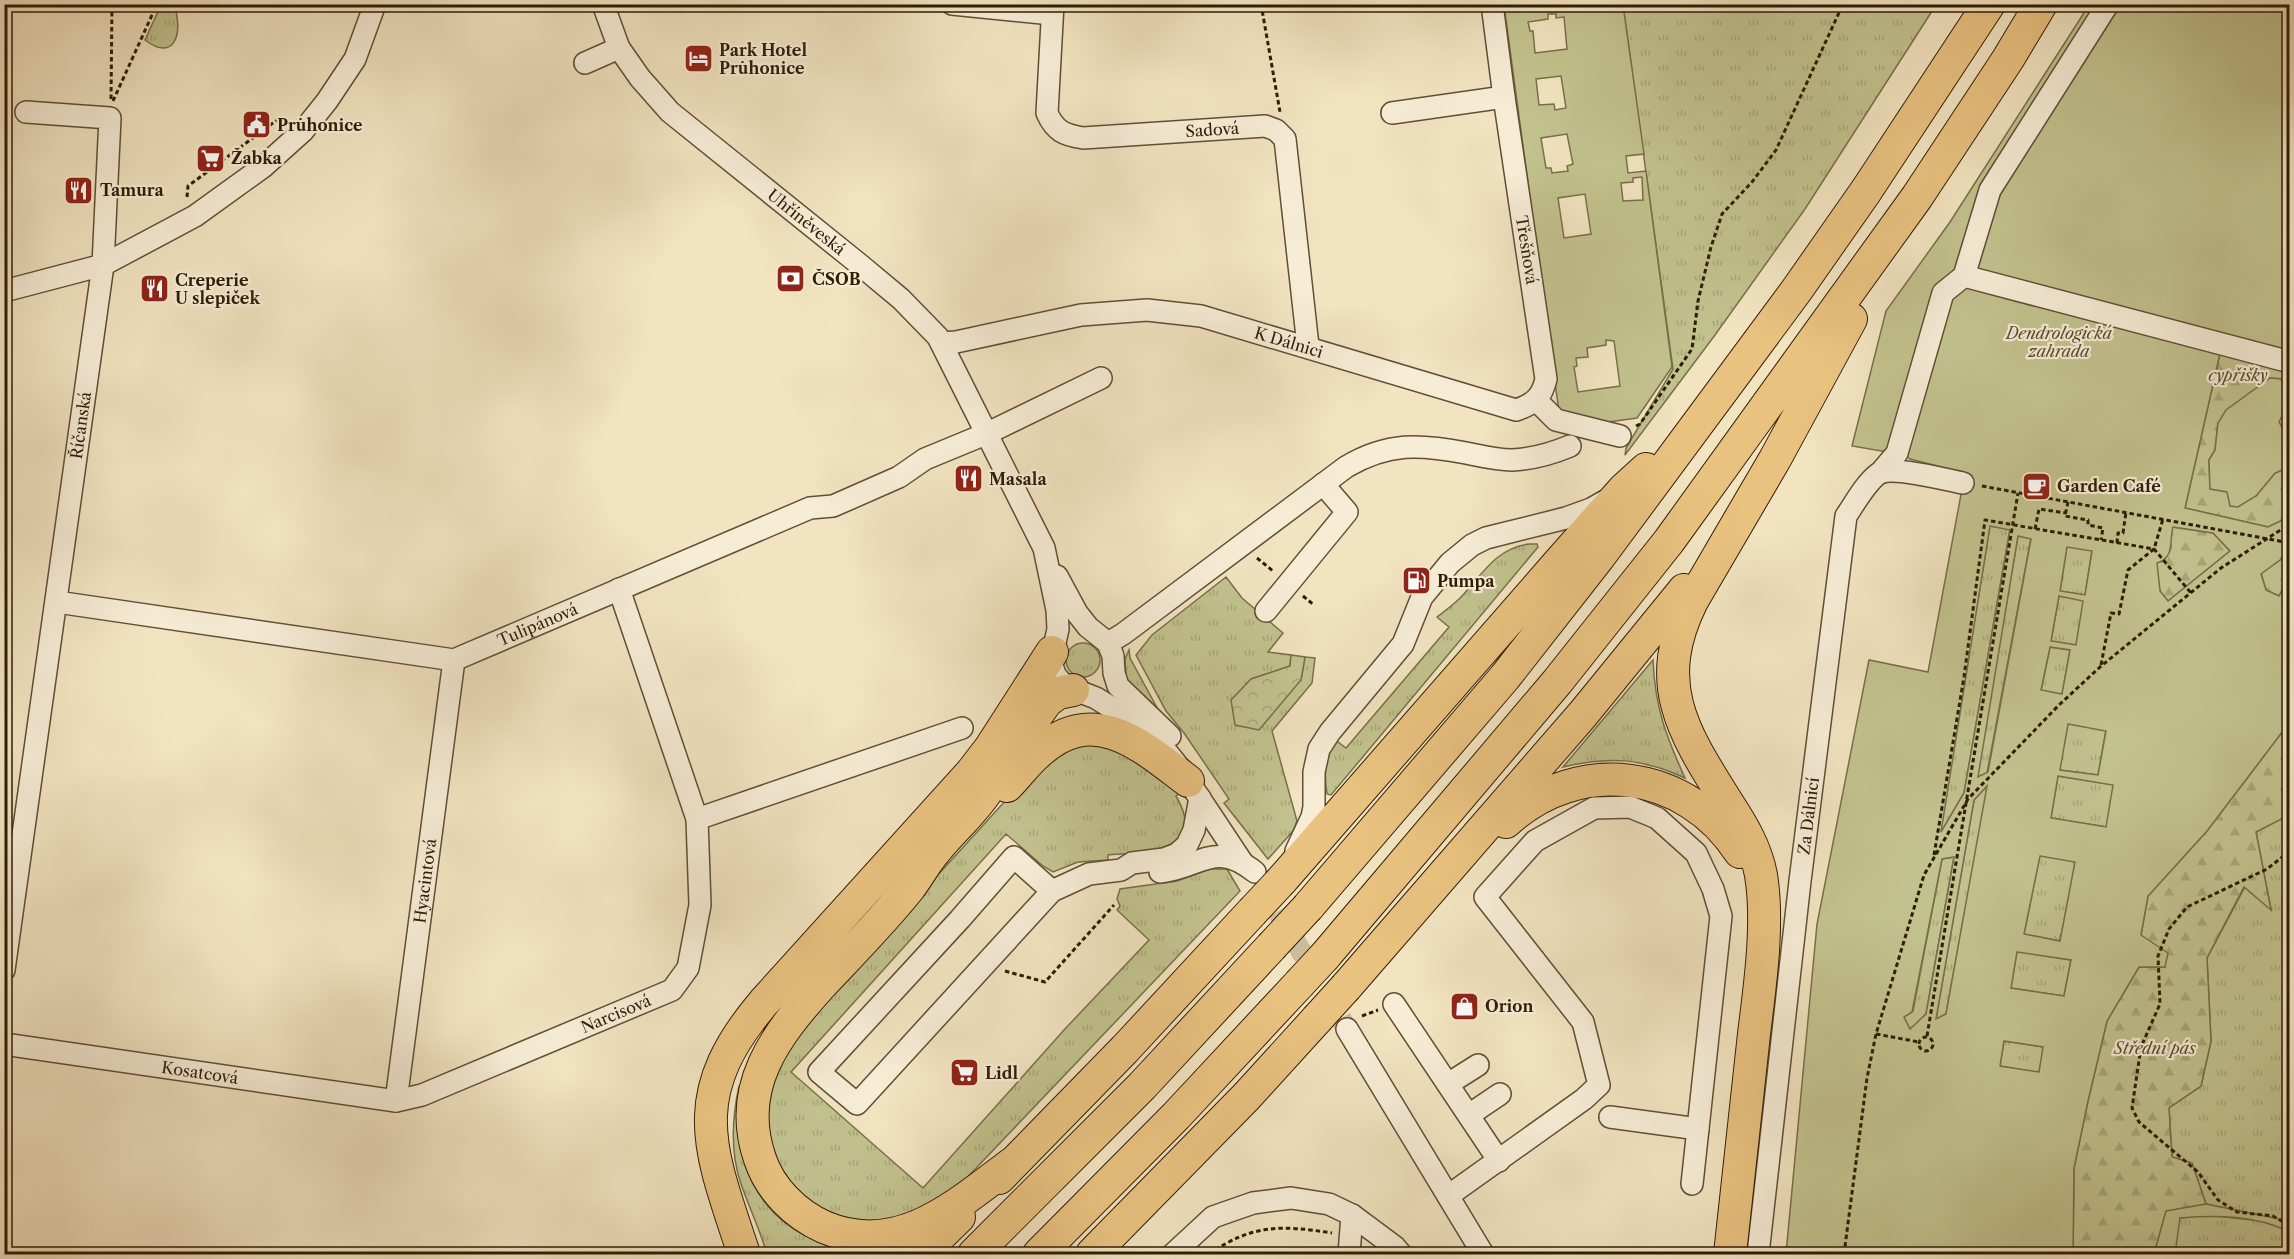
<svg xmlns="http://www.w3.org/2000/svg" width="2294" height="1259" viewBox="0 0 2294 1259" font-family="'Libre Caslon Text',serif">
  <style>
    .grass { fill: url(#grass-tufts); stroke: #786f4a; stroke-width: 1.5 }
    .forest { fill: url(#forest-firs); stroke: #786f4a; stroke-width: 1.5 }
    .park { fill: url(#park-crowns); stroke: #786f4a; stroke-width: 1.5 }
    .garden { fill: #c2c28e; stroke: #786f4a; stroke-width: 1.5; fill-rule: evenodd }
    .lines { fill: none; stroke-linecap: round; stroke-linejoin: round }
    .minor-tunnel { stroke: #cbbc9c; stroke-width: 21; stroke-dasharray: 21 10; stroke-linecap: butt }
    .minor-casing { stroke: #604e35; stroke-width: 24 }
    .highway-casing { stroke: #2f1c06; stroke-width: 34 }
    .path { stroke: #2f1c06; stroke-width: 3; stroke-dasharray: 4.5 3; stroke-linecap: butt }
    .minor { stroke: #f7edd7; stroke-width: 21 }
    .highway { stroke: #e9c280; stroke-width: 32 }
    .highway-bridge-casing { stroke: #2f1c06; stroke-width: 34; stroke-linecap: butt }
    .highway-bridge { stroke: #e9c280; stroke-width: 32 }
    .labels { text-anchor: middle; stroke-width: 4.5; stroke-linejoin: round; paint-order: stroke }
    .poi-label { font-size: 16px; font-weight: bold; fill: #2f1c06; stroke: #f7edd7; text-anchor: start }
    .street-label { font-size: 16px; fill: #2f1c06; stroke: #f7edd7 }
    .park-label { font-size: 16px; font-style: italic; fill: #5b4e2f; stroke: #f7edd7 }
  </style>
  <defs>
    <pattern id="grass-tufts" width="24" height="20" patternUnits="userSpaceOnUse" patternTransform="scale(1.5)"><rect width="24" height="20" fill="#c2c28e"/><path d="M3 7l-1-3M5 7V3M7 7l1-3M15 17l-1-3M17 17v-4M19 17l1-3" fill="none" stroke="#a7a679"/></pattern>
    <pattern id="forest-firs" width="22" height="20" patternUnits="userSpaceOnUse" patternTransform="scale(1.5)"><rect width="22" height="20" fill="#c2c28e"/><path d="M5 1l3.5 6h-7zM16 11l3.5 6h-7z" fill="#a7a679"/></pattern>
    <pattern id="park-crowns" width="20" height="18" patternUnits="userSpaceOnUse" patternTransform="scale(1.5)"><rect width="20" height="18" fill="#c2c28e"/><path d="M2 6a3 3 0 1 1 6 0M12 15a3 3 0 1 1 6 0" fill="none" stroke="#a7a679"/></pattern>
  </defs>
  <rect width="100%" height="100%" fill="#f2e4c1"/>
  <filter id="stains"><feTurbulence type="fractalNoise" baseFrequency=".00333" numOctaves="4"/><feColorMatrix values="0 0 0 0 .2 0 0 0 0 .09 0 0 0 0 .02 0 0 0 .5 -.17"/></filter>
  <radialGradient id="worn" r=".72"><stop offset=".6" stop-color="#630" stop-opacity="0"/><stop offset="1" stop-color="#630" stop-opacity=".3"/></radialGradient>
  <path class="grass" d="M161,5H174C183,29 177,64 145,40Z
    M1623,5H1936L1805,209L1715,335L1625,455L1626,448L1673,369Z
    M1990,526L2010,529L1964,793L1940,834Z
    M2018,536L2031,538L1987,773L1977,777Z
    M1529,544H1537L1538,547L1331,795L1327,794C1324,775 1324,756 1334,739L1346,748L1449,627L1437,617C1446,610 1456,603 1463,595C1483,573 1497,548 1529,544Z
    M2067,546L2092,550L2085,595L2060,591Z
    M1226,577L1242,598L1283,633L1268,652L1291,655L1290,666L1251,679L1301,680L1305,657L1315,658L1312,683L1272,731L1297,821L1293,831L1268,859L1224,803L1229,799L1184,733L1166,711L1136,655L1152,635Z
    M2059,596L2084,600L2076,645L2051,641Z
    M1066 660a17 17 0 1 1 34 0a17 17 0 1 1-34 0Z
    M2050,647L2070,650L2062,695L2041,691Z
    M1129,650L1130,658L1166,724L1126,679L1125,659Z
    M1653,660C1655,708 1666,736 1685,778C1642,758 1610,756 1563,767Z
    M2068,723L2106,730L2098,775L2059,770Z
    M1111,741L1180,793L1176,796C1209,852 1145,852 1108,855V860L1078,862L1053,872L1043,866L1006,834L791,1072L923,1188L1064,1030L1149,940L1117,910L1120,906L1117,899L1120,889L1177,881L1210,869H1227L1240,891L960,1185L896,1225L862,1227L807,1205L766,1148L768,1081L825,999L1028,776L1059,748Z
    M2058,776L2114,785L2107,827L2051,818Z
    M1988,785L1946,1014L1936,1019L1974,800Z
    M2289,815V1221L2206,1204L2192,1163L2172,1157L2169,1108L2201,1086L2211,1041L2207,958L2245,887L2271,909L2256,832Z
    M2040,855L2076,862L2060,941L2024,934Z
    M1954,857L1926,1014L1910,1030L1904,1017L1913,1011L1942,859Z
    M2017,951L2071,960L2064,996L2011,988Z
    M2004,1041L2044,1047L2039,1073L2000,1066Z
    M739,1086C732,1185 772,1244 874,1254H767C760,1230 749,1207 741,1184C730,1152 732,1118 739,1086Z
    M2207,1215L2271,1222L2289,1232V1254H2175L2179,1218Z"/>
  <path class="forest" d="M2221,349L2289,367V429H2283L2279,422L2284,388L2281,379L2270,378L2249,394L2218,423L2215,450L2209,460L2210,488L2256,496L2275,473L2287,468L2289,470V517L2268,527L2185,508Z
    M2172,527L2213,533L2230,551L2168,601L2160,591L2156,563L2164,561L2171,548L2170,540Z
    M2287,551H2289V577L2279,596L2266,590L2261,573L2280,560Z
    M2289,723V815L2256,832L2271,910L2244,887L2207,958L2211,1041L2201,1086L2169,1108L2172,1157L2192,1163L2206,1204L2166,1212L2154,1254H2073L2074,1168L2088,1101L2107,1021L2139,967H2165L2141,935L2148,896L2207,831Z"/>
  <path class="park" d="M1291,655L1305,657L1301,680L1259,730L1235,725L1231,700L1251,679L1290,666Z"/>
  <path class="garden" d="M1504,5H1623L1644,154L1626,156L1628,173L1646,171L1672,367L1637,418L1601,423L1559,412ZM1548,14H1556V18L1564,17L1567,49L1535,53L1533,31H1530L1528,22L1548,19ZM1561,76L1566,108L1555,110L1554,104L1539,105L1536,79ZM1567,134L1573,164L1567,166L1568,171L1552,173L1551,168H1546L1541,138ZM1642,177L1643,200L1623,201L1621,183L1633,182V178ZM1585,194L1591,234L1564,238L1558,198ZM1606,340L1614,341L1620,386L1578,392L1574,367L1577,366L1576,358L1588,357L1587,348L1606,345Z
    M2089,5H2289V367L2221,349L2185,508L2268,527L2289,517V551H2287L2280,560L2261,574L2266,590L2279,596L2289,577V723L2207,831L2148,896L2141,935L2168,953L2165,967H2139L2107,1021L2088,1101L2074,1168L2073,1254H1786L1817,924L1869,660L1928,672L1965,473L1910,459L1905,455L1852,446L1886,311L1950,222ZM1990,526L2010,530L1964,793L1941,832ZM2173,527L2213,533L2230,551L2168,601L2160,591L2157,563C2175,557 2169,543 2173,527ZM2018,536L2031,539L1988,772L1978,777ZM2067,547L2092,551L2085,595L2060,591ZM2059,596L2083,601L2076,645L2051,641ZM2050,647L2070,650L2062,694L2041,690ZM2068,724L2106,731L2098,775L2060,770ZM2058,776L2113,785L2106,827L2051,818ZM1987,786L1946,1014L1936,1019L1974,800ZM2040,856L2075,862L2060,941L2024,934ZM1954,857L1926,1014L1910,1029L1904,1017L1912,1012L1942,859ZM2017,952L2071,960L2064,996L2011,988ZM2004,1041L2043,1047L2039,1072L2000,1066Z
    M2270,378L2281,379C2287,398 2289,404 2279,422L2283,429H2289V470L2287,468L2275,473L2256,496L2238,507L2230,506L2227,492L2210,489L2209,460L2215,450L2218,423L2226,410Z
    M2206,1204L2289,1221V1232C2257,1215 2216,1215 2180,1218L2175,1254H2154L2166,1211Z"/>
  <g class="lines">
    <path class="minor-tunnel" d="M1262,885L1347,1029"/>
    <defs>
      <g id="minor">
        <path id="s1" d="M603,4L619,48L640,78L670,112L859,264L901,299L938,337L1044,548L1057,610L1058,629L1051,661L1055,675L1065,686L1096,698L1123,715L1162,746L1179,767L1242,862"/>
        <path d="M952,4L1052,14"/>
        <path id="s2" d="M1053,4L1047,113C1055,131 1064,135 1083,138L1265,126L1276,130L1285,139L1308,346"/>
        <path d="M585,63L619,48"/>
        <path d="M1392,113L1504,97"/>
        <path d="M1964,276L2290,362"/>
        <path d="M4,291L103,265L195,216L263,167L303,131L327,101L355,59L375,4"/>
        <path id="s3" d="M942,343L956,342L1081,315L1147,310L1201,316L1516,410C1534,404 1542,397 1546,379L1504,97L1492,4"/>
        <path d="M1536,400L1556,420L1620,436"/>
        <path d="M1880,473L1897,453L1943,293L1964,276L1990,190L2108,4"/>
        <path d="M1057,576L1077,613L1088,627L1108,643L1113,656L1114,673L1118,686L1170,736"/>
        <path id="s4" d="M57,602L454,660L810,508L833,506L899,477L925,459L988,433L1101,378"/>
        <path d="M1266,611L1347,512L1323,484"/>
        <path d="M1108,643L1123,634L1346,467C1388,442 1420,444 1466,453C1481,456 1496,460 1512,460C1532,459 1551,454 1570,446"/>
        <path d="M697,819L962,728"/>
        <path d="M1296,851L1312,817L1314,807V772L1319,749L1330,732L1403,644L1422,597L1450,563L1472,545L1486,538L1566,518L1591,509L1605,501"/>
        <path d="M1160,872C1201,868 1214,839 1255,872"/>
        <path d="M1052,891L1014,857L960,919L819,1072L857,1104L1052,891L1089,874L1121,870L1132,863L1164,859L1177,854L1187,845L1194,830L1200,798"/>
        <path id="s5" d="M4,970L103,265L110,118L26,112"/>
        <path d="M1394,1004L1499,1161"/>
        <path d="M1347,1029L1483,1254"/>
        <path id="s6" d="M4,1044L396,1101L422,1095L672,990L688,968L700,905L697,819L619,589"/>
        <path d="M1448,1084L1478,1065"/>
        <path id="s7" d="M396,1101L454,660"/>
        <path d="M1469,1115L1500,1094"/>
        <path d="M1610,1117L1698,1129"/>
        <path d="M1448,1196L1584,1099L1599,1085L1583,1022L1485,897L1535,841L1594,808L1630,807L1657,818L1696,853L1713,889L1721,916L1692,1184"/>
        <path d="M1173,1254L1213,1217L1253,1203L1291,1198L1329,1204L1352,1215L1395,1247L1401,1254"/>
        <path d="M1349,1254L1352,1215"/>
        <path id="s8" d="M1758,1254L1800,881L1846,516C1855,503 1865,484 1878,474C1892,465 1946,480 1963,483"/>
      </g>
      <path id="highway" d="M1007,786C1018,775 1027,762 1039,752C1094,702 1142,746 1188,781
        M1506,822C1579,755 1686,769 1740,852
        M1281,881L1555,567L1624,489L1646,469
        M1308,907L1505,677L1599,557L1796,291L1866,191L1989,4
        M1325,956L1557,682L1669,541L1917,197L2008,59L2041,4
        M1346,987L1583,714L1684,590
        M1014,1162C958,1204 899,1259 824,1227C795,1214 770,1189 760,1159C735,1087 776,1035 821,985C851,953 883,921 910,887C919,875 926,861 936,850C952,830 972,813 986,792C1007,761 1025,730 1047,701L1058,693L1073,690
        M999,1178L1125,1049L1252,912
        M744,1254C709,1148 684,1096 764,1002L971,773L991,747L1052,652
        M921,1254L959,1217
        M974,1254L1142,1086L1271,947
        M1039,1254L1176,1116L1299,984
        M1092,1254L1246,1097L1317,1019
        M1730,1254C1738,1181 1746,1107 1754,1034C1760,985 1769,924 1761,875C1756,848 1742,825 1727,802C1683,732 1651,684 1692,601L1775,459L1851,319"/>
    </defs>
    <use href="#minor" class="minor-casing"/>
    <use href="#highway" class="highway-casing"/>
    <path class="path" d="M1241,4L1261,6
      M1261,4L1280,112
      M111,99L112,4
      M113,101L157,4
      M187,197L188,186L281,117L287,121
      M1636,426L1640,424L1692,349L1698,301L1711,247L1722,214L1752,182L1776,150L1843,4
      M1982,486L2290,543
      M2068,502L2065,516L2088,520V525L2103,528L2101,540
      M2035,529L2039,509L2066,513
      M2117,543L2118,533H2123L2126,512
      M1257,558L1273,571
      M1303,596L1314,605
      M2101,665L2111,613L2119,614L2128,570L2154,549L2163,519
      M2290,851L2267,869L2187,907L2169,929L2158,956L2160,1004L2141,1047L2132,1108L2139,1122L2198,1172L2218,1200L2237,1212L2273,1216L2290,1226
      M1934,855L1964,677L1985,520L2154,549L2191,593
      M1005,971L1045,982L1114,905
      M1362,1016L1378,1010
      M1876,1034L1919,1042
      M1927,1036L2018,493
      M1919 1044a7 7 0 1 1 14 0a7 7 0 1 1-14 0Z
      M1209,1254C1253,1224 1281,1225 1332,1233
      M1844,1254L1867,1078L1876,1034L1924,875L1968,799L2059,705L2100,667L2221,568L2290,524"/>
    <use href="#minor" class="minor"/>
    <use href="#highway" class="highway"/>
    <defs>
      <path id="highway-bridge" d="M1252,912L1281,881
        M1271,947L1308,907
        M1299,984L1325,956
        M1317,1019L1346,987"/>
    </defs>
    <use href="#highway-bridge" class="highway-bridge-casing"/>
    <use href="#highway-bridge" class="highway-bridge"/>
  </g>
  <defs>
    <symbol id="hotel-square" viewBox="-11 -11 22 22"><rect x="-9" y="-9" width="18" height="18" rx="4" fill="#8f2418" stroke="#f7edd7"/><path d="M-6-4.5h1.5V1H6V5H4.5V3h-9V5H-6ZM-4 0a1.8 1.8 0 1 1 3.6 0ZM.5 0V-2.5h3Q6-2.5 6 0Z" fill="#fff"/></symbol>
    <symbol id="civic-square" viewBox="-11 -11 22 22"><rect x="-9" y="-9" width="18" height="18" rx="4" fill="#8f2418" stroke="#f7edd7"/><path d="M-.6-6.5H3V-4.5H.6V-3L4-1V1h2V6H-6V1h2V-1L-.6-3ZM-1.2 2.5V6h2.4V2.5Z" fill="#fff"/></symbol>
    <symbol id="supermarket-square" viewBox="-11 -11 22 22"><rect x="-9" y="-9" width="18" height="18" rx="4" fill="#8f2418" stroke="#f7edd7"/><path d="M-6-5.5h2.5l.6 2H6L4.5 2H-2.5L-4.4-4H-6ZM-1.5 3.2a1.3 1.3 0 1 0 .1 0ZM3 3.2a1.3 1.3 0 1 0 .1 0Z" fill="#fff"/></symbol>
    <symbol id="restaurant-square" viewBox="-11 -11 22 22"><rect x="-9" y="-9" width="18" height="18" rx="4" fill="#8f2418" stroke="#f7edd7"/><path d="M-5-6h1v4h1v-4h1v4h1v-4h1v5L-1.5 .5V6h-2V.5L-5-1ZM5-6V6H3V1.5H1.5Q1.5-4 5-6Z" fill="#fff"/></symbol>
    <symbol id="bank-square" viewBox="-11 -11 22 22"><rect x="-9" y="-9" width="18" height="18" rx="4" fill="#8f2418" stroke="#f7edd7"/><path d="M-6-4H6V4H-6ZM0-2.3a2.3 2.3 0 1 0 0 4.6a2.3 2.3 0 1 0 0-4.6Z" fill="#fff"/></symbol>
    <symbol id="cafe-square" viewBox="-11 -11 22 22"><rect x="-9" y="-9" width="18" height="18" rx="4" fill="#8f2418" stroke="#f7edd7"/><path d="M-5.5-4.5H6V0H3Q3 3.5 0 3.5H-2.5Q-5.5 3.5-5.5 0ZM3-3.2v2h1.7v-2ZM-6 4.5H4V6H-6Z" fill="#fff"/></symbol>
    <symbol id="fuel-square" viewBox="-11 -11 22 22"><rect x="-9" y="-9" width="18" height="18" rx="4" fill="#8f2418" stroke="#f7edd7"/><path d="M-5.5-6h7V0h2V4h1.3V-2.5L3-4.5l.8-.8L6-3V5H2.5V1h-1V6h-7ZM-4.2-4.7v3.2H.2V-4.7Z" fill="#fff"/></symbol>
    <symbol id="shop-square" viewBox="-11 -11 22 22"><rect x="-9" y="-9" width="18" height="18" rx="4" fill="#8f2418" stroke="#f7edd7"/><path d="M-5-2.5h2.3a2.7 3.5 0 0 1 5.4 0H5L5.5 6h-11ZM-1.5-2.5h3a1.5 2.3 0 0 0-3 0Z" fill="#fff"/></symbol>
  </defs>
  <g fill-rule="evenodd">
    <use href="#hotel-square" x="682" y="42" width="33" height="33"/>
    <use href="#civic-square" x="240" y="108" width="33" height="33"/>
    <use href="#supermarket-square" x="194" y="142" width="33" height="33"/>
    <use href="#restaurant-square" x="62" y="174" width="33" height="33"/>
    <use href="#bank-square" x="774" y="262" width="33" height="33"/>
    <use href="#restaurant-square" x="138" y="272" width="33" height="33"/>
    <use href="#restaurant-square" x="952" y="462" width="33" height="33"/>
    <use href="#cafe-square" x="2020" y="470" width="33" height="33"/>
    <use href="#fuel-square" x="1400" y="564" width="33" height="33"/>
    <use href="#shop-square" x="1448" y="990" width="33" height="33"/>
    <use href="#supermarket-square" x="948" y="1056" width="33" height="33"/>
  </g>
  <g class="labels">
    <g class="poi-label">
      <text x="719" y="56">Park Hotel<tspan x="719" dy="18">Průhonice</tspan></text>
      <text x="277" y="131">Průhonice</text>
      <text x="231" y="164">Žabka</text>
      <text x="100" y="196">Tamura</text>
      <text x="812" y="285">ČSOB</text>
      <text x="175" y="286">Creperie<tspan x="175" dy="18">U slepiček</tspan></text>
      <text x="989" y="485">Masala</text>
      <text x="2057" y="492">Garden Café</text>
      <text x="1437" y="587">Pumpa</text>
      <text x="1485" y="1012">Orion</text>
      <text x="985" y="1079">Lidl</text>
    </g>
    <g class="street-label">
      <text dy="6" stroke="none"><textPath href="#s2" startOffset="285">Sadová</textPath></text>
      <text dy="6" stroke="none"><textPath href="#s1" startOffset="304">Uhříněveská</textPath></text>
      <text transform="translate(1527 250) rotate(81)" y="6">Třešňová</text>
      <text dy="6" stroke="none"><textPath href="#s3" startOffset="354">K Dálnici</textPath></text>
      <text dy="6" stroke="none"><textPath href="#s5" startOffset="550">Říčanská</textPath></text>
      <text dy="6" stroke="none"><textPath href="#s4" startOffset="492">Tulipánová</textPath></text>
      <text dy="6" stroke="none"><textPath href="#s8" startOffset="441">Za Dálnicí</textPath></text>
      <text dy="6" stroke="none"><textPath href="#s7" startOffset="222">Hyacintová</textPath></text>
      <text dy="6" stroke="none"><textPath href="#s6" startOffset="633">Narcisová</textPath></text>
      <text dy="6" stroke="none"><textPath href="#s6" startOffset="198">Kosatcová</textPath></text>
    </g>
    <g class="park-label">
      <text x="2059" y="339">Dendrologická<tspan x="2059" dy="18">zahrada</tspan></text>
      <text x="2238" y="381">cypřišky</text>
      <text x="2155" y="1054">Střední pás</text>
    </g>
  </g>
  <rect width="2294" height="1259" fill="none" stroke="#f2e4c1" stroke-width="24"/>
  <rect x="6" y="6" width="2282" height="1247" fill="none" stroke="#2f1c06" stroke-width="3"/>
  <rect x="12" y="12" width="2270" height="1235" fill="none" stroke="#2f1c06" stroke-width="1.5"/>
  <rect width="100%" height="100%" filter="url(#stains)"/>
  <rect width="100%" height="100%" fill="url(#worn)"/>
</svg>
